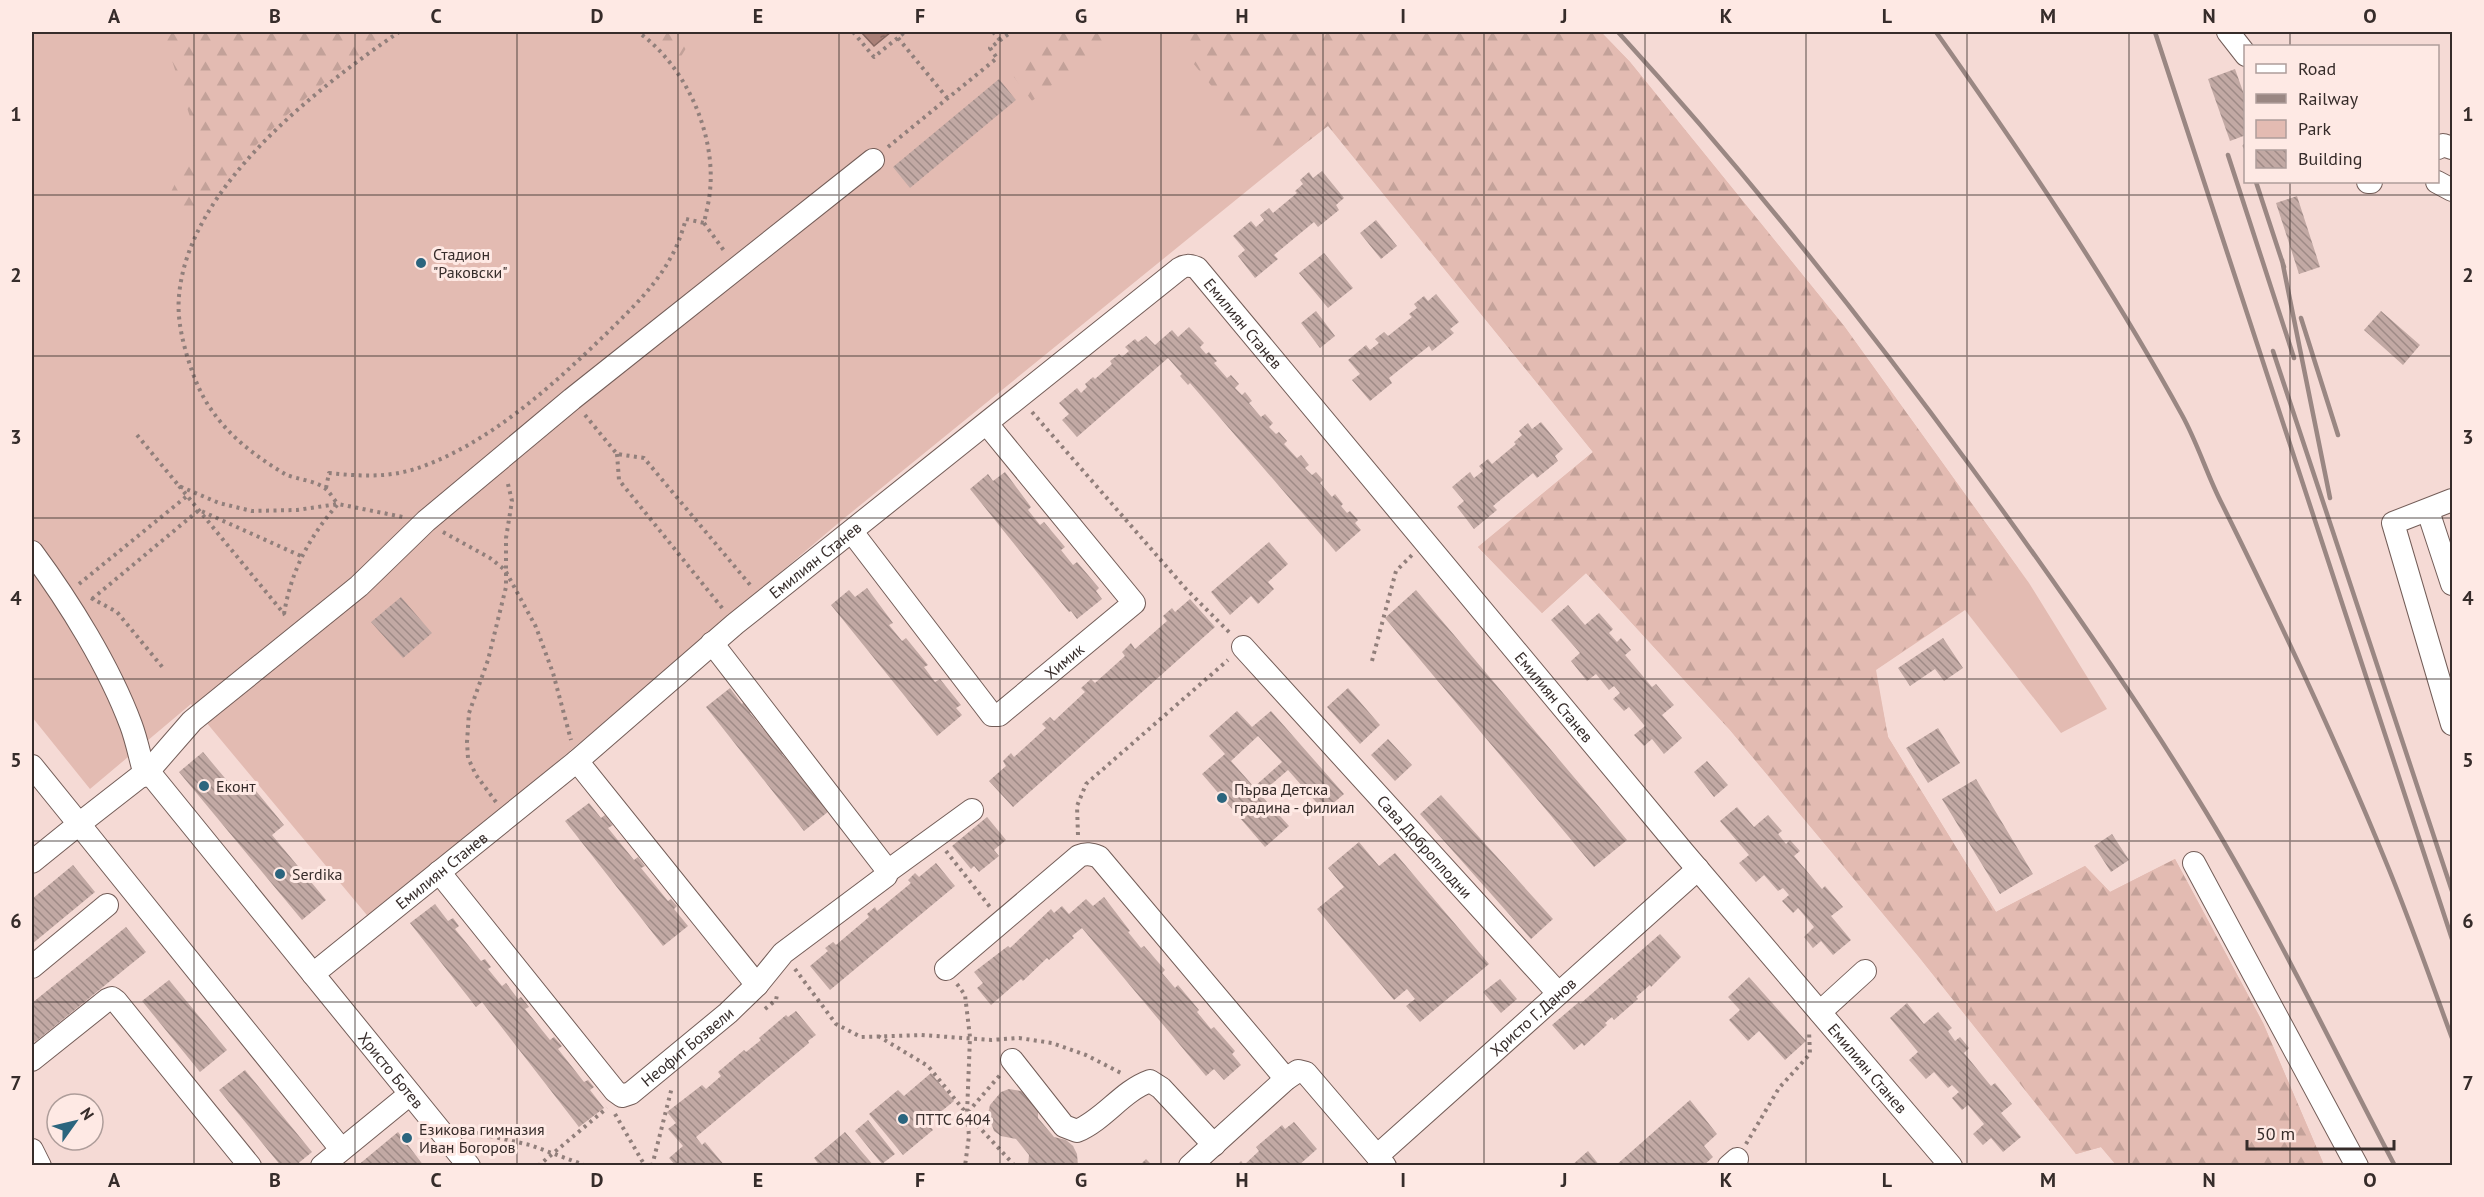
<svg xmlns="http://www.w3.org/2000/svg" width="2484" height="1197" viewBox="0 0 2484 1197" font-family="'PT Sans',sans-serif">
  <style>
    .green { fill: #e3bbb2 }
    .forest { fill: url(#forest-firs) }
    .water { fill: url(#water-ripples); stroke: #876760; stroke-width: 1.5 }
    .building { fill: url(#building-back-hatch); fill-rule: evenodd }
    .lines { fill: none; stroke-linecap: round; stroke-linejoin: round }
    .minor-casing { stroke: #735d58; stroke-width: 24 }
    .path { stroke: #917f7b; stroke-width: 4; stroke-dasharray: 3 4.5; stroke-linecap: butt }
    .minor { stroke: #fff; stroke-width: 22 }
    .rail { stroke: #9a8783; stroke-width: 4.5 }
    .grid { fill: none; stroke: #362c2a; stroke-width: 1.5; stroke-opacity: 0.55 }
    .poi-dot { fill: #2b657e; stroke: #fee9e4; stroke-width: 2 }
    .labels { text-anchor: middle; stroke-width: 6; stroke-linejoin: round; paint-order: stroke }
    .poi-label { font-size: 16px; fill: #362c2a; stroke: #fee9e4; text-anchor: start }
    .street-label { font-size: 16px; fill: #362c2a; stroke: #fee9e4 }
    .neatline { fill: none; stroke: #362c2a; stroke-width: 2 }
    .grid-label { font-size: 20px; text-anchor: middle; font-weight: bold; fill: #362c2a }
  </style>
  <defs>
    <pattern id="forest-firs" width="22" height="20" patternUnits="userSpaceOnUse" patternTransform="scale(1.5)"><rect width="22" height="20" fill="#e3bbb2"/><path d="M5 1l3.5 6h-7zM16 11l3.5 6h-7z" fill="#c3a199"/></pattern>
    <pattern id="water-ripples" width="26" height="14" patternUnits="userSpaceOnUse" patternTransform="scale(1.5)"><rect width="26" height="14" fill="#aa8077"/><path d="M2 4q2-2 4 0t4 0M15 11q2-2 4 0t4 0" fill="none" stroke="#8b6962"/></pattern>
    <pattern id="building-back-hatch" width="6" height="6" patternUnits="userSpaceOnUse" patternTransform="scale(1.5)"><rect width="6" height="6" fill="#c2a9a4"/><path d="M-1 5l2 2M0 0l6 6M5-1l2 2" fill="none" stroke="#9e8a86"/></pattern>
  </defs>
  <rect width="100%" height="100%" fill="#f5dad5"/>
  <path class="green" d="M32,32H1601L1630,62L1844,326L2029,583L2107,709L2061,733L1965,610L1876,670L1888,737L1996,912L2085,866L2110,892L2175,859L2263,1023L2324,1165L2117,1166L2101,1147L2076,1154L1919,957L1730,730L1586,573L1542,613L1478,547L1593,452L1328,125L842,520L371,920L191,704L90,789L32,717Z"/>
  <path class="forest" d="M163,32H392C340,68 288,110 245,157C225,178 210,203 195,228L171,192L197,139Z
    M649,32H696L677,63Z
    M1055,32H1118L1032,101L1008,69Z
    M1168,32H1601L1630,62L1844,326L2018,568L1965,609L1875,670L1888,737L1996,912L2085,866L2110,892L2175,859L2263,1023L2324,1165L2117,1166L2101,1147L2076,1154L1919,957L1730,730L1586,573L1542,613L1478,547L1593,452L1328,126L1293,153L1260,146Z"/>
  <path class="water" d="M861,32H891L874,46Z"/>
  <path class="building" d="M2235,69L2246,100V135L2230,141L2208,79Z
    M999,79L1016,100L910,188L893,167Z
    M1322,171L1344,198L1336,205L1339,210L1318,227L1314,222L1274,255L1278,259L1255,278L1238,256L1245,250L1233,236L1251,221L1256,227L1264,220L1260,215L1269,208L1273,213L1297,193L1295,191L1303,184L1300,180L1309,172L1313,178Z
    M2297,196L2320,267L2299,274L2276,203Z
    M1376,220L1397,246L1381,259L1360,233Z
    M1324,253L1353,288L1328,308L1299,273Z
    M1436,294L1459,322L1450,329L1454,333L1432,351L1429,346L1389,378L1392,383L1370,401L1352,380L1360,374L1348,360L1366,345L1370,350L1379,343L1375,339L1384,332L1388,336L1412,317L1409,314L1417,308L1414,304L1424,296L1428,301Z
    M1316,311L1335,336L1320,348L1301,323Z
    M2381,311L2420,345L2403,365L2364,330Z
    M1189,327L1204,343L1200,347L1206,354L1209,352L1217,361L1214,363L1227,378L1231,375L1239,384L1235,388L1242,395L1245,392L1252,401L1249,403L1261,417L1265,414L1273,423L1269,427L1276,434L1279,432L1287,441L1284,444L1297,458L1301,455L1309,465L1305,468L1312,475L1316,472L1323,480L1320,483L1332,497L1335,494L1343,504L1341,506L1347,513L1350,511L1358,520L1355,523L1361,530L1336,552L1190,383L1188,385L1180,376L1182,374L1168,358L1077,437L1062,420L1069,414L1059,403L1077,388L1081,393L1087,387L1085,384L1093,377L1095,379L1112,364L1110,361L1119,354L1122,357L1129,351L1125,347L1135,339L1138,342L1146,336L1155,345L1172,330L1178,337Z
    M1541,422L1563,449L1555,456L1558,461L1537,478L1533,473L1493,506L1497,510L1474,529L1457,507L1464,501L1452,487L1470,472L1474,478L1483,471L1479,466L1488,459L1492,464L1516,444L1514,442L1522,435L1519,431L1528,423L1532,429Z
    M1005,472L1031,507L1028,510L1040,525L1044,522L1065,547L1061,550L1073,565L1077,562L1099,588L1096,591L1102,599L1077,619L1071,611L1069,612L970,489L988,474L993,481Z
    M1269,542L1288,564L1268,582L1274,589L1258,604L1251,596L1230,615L1211,592Z
    M867,588L893,623L889,625L902,641L906,638L928,665L924,667L935,682L940,679L961,705L956,708L962,715L937,736L831,605L849,590L855,597Z
    M1416,590L1627,840L1594,867L1385,618Z
    M401,597L432,633L403,658L371,622Z
    M1190,599L1215,627L1013,807L989,781L1006,766L1003,761L1011,753L1014,757L1046,728L1042,724L1050,717L1054,721L1085,692L1081,688L1091,679L1095,683L1125,656L1122,652L1131,643L1135,649L1167,621L1163,616L1172,608L1175,612Z
    M1568,605L1585,625L1599,613L1613,629L1609,633L1617,642L1621,638L1631,650L1625,655L1652,687L1656,684L1674,705L1662,715L1682,738L1664,754L1652,739L1644,746L1634,735L1645,726L1629,707L1624,711L1613,699L1620,693L1614,686L1609,690L1596,674L1587,681L1571,661L1580,653L1551,620Z
    M1943,638L1963,668L1944,681L1935,669L1910,686L1898,668Z
    M730,688L742,704L746,700L754,710L750,713L776,745L780,742L787,750L782,754L809,787L813,783L829,811L804,831L706,707Z
    M1348,688L1380,725L1360,744L1327,707Z
    M1237,711L1252,727L1271,711L1344,794L1324,811L1288,770L1260,794L1289,826L1265,847L1202,774L1225,754L1209,736ZM1258,736L1282,762L1254,787L1231,761Z
    M1938,728L1960,763L1928,783L1906,748Z
    M1388,739L1412,765L1395,781L1371,755Z
    M203,752L235,790L247,780L284,825L272,835L326,900L302,920L179,772Z
    M1707,761L1728,785L1714,797L1694,772Z
    M1976,779L2033,874L2000,894L1942,799Z
    M1441,795L1553,919L1531,939L1420,814Z
    M589,803L601,818L605,815L613,825L608,828L634,860L638,857L645,866L641,868L668,901L671,899L677,906L674,909L688,926L663,946L565,821Z
    M1737,807L1754,827L1768,815L1782,831L1778,834L1786,844L1790,840L1800,851L1794,856L1822,889L1825,886L1843,907L1831,916L1851,940L1833,955L1821,941L1813,948L1804,937L1814,927L1798,908L1793,913L1782,901L1789,895L1783,888L1778,891L1764,875L1756,882L1739,863L1749,855L1720,821Z
    M987,817L1006,840L994,850L999,856L979,872L974,866L971,869L952,846Z
    M2112,834L2129,860L2111,872L2094,846Z
    M1359,842L1379,866L1395,853L1489,964L1420,1022L1406,1006L1415,999L1407,989L1394,1000L1317,909L1344,887L1328,868Z
    M936,863L955,886L830,990L810,966L828,951L825,948L833,942L836,945L869,917L867,914L875,907L877,911L911,883L908,880L915,873L919,877Z
    M73,865L95,892L32,944V899Z
    M1104,897L1130,931L1128,932L1141,948L1144,946L1165,970L1162,973L1175,988L1178,985L1199,1010L1197,1012L1211,1029L1214,1027L1235,1051L1232,1054L1241,1065L1224,1080L1214,1069L1206,1076L1082,928L1072,936L1074,938L1049,960L1047,958L1023,981L1021,979L991,1005L977,988L983,983L974,972L1008,946L1010,948L1051,909L1054,913L1062,906L1069,914L1086,899L1093,906Z
    M435,904L448,921L453,918L459,926L455,929L481,961L485,959L491,967L488,969L502,986L506,983L518,999L521,997L529,1007L525,1009L550,1040L554,1037L562,1046L558,1049L584,1082L588,1080L594,1087L590,1090L604,1108L579,1127L482,1002L476,1007L410,923Z
    M126,927L146,952L35,1042L32,1037V1003Z
    M1660,934L1681,957L1651,987L1650,985L1636,997L1638,999L1614,1020L1612,1017L1605,1023L1607,1025L1584,1046L1582,1043L1574,1050L1552,1025L1579,1002L1580,1004Z
    M1749,977L1806,1041L1785,1060L1759,1031L1748,1041L1729,1020L1740,1010L1728,997Z
    M1500,979L1517,999L1501,1013L1483,992Z
    M169,980L227,1050L200,1072L142,1001Z
    M1907,1003L1924,1024L1938,1012L1952,1028L1948,1031L1955,1041L1960,1037L1969,1048L1964,1053L1991,1086L1995,1083L2012,1104L2001,1113L2021,1137L2003,1152L1991,1138L1983,1145L1973,1134L1984,1124L1968,1105L1962,1110L1952,1098L1959,1092L1952,1085L1948,1088L1934,1072L1926,1079L1909,1060L1918,1052L1890,1018Z
    M796,1011L816,1035L808,1041L809,1043L696,1137L702,1145L705,1142L725,1166H676L669,1158L683,1146L668,1129L676,1123L667,1112L702,1085L706,1089L721,1076L718,1072L744,1050L746,1052L761,1040L759,1038L786,1015L788,1017Z
    M245,1070L312,1152L295,1166H281L219,1090Z
    M931,1073L954,1101L927,1123L933,1130L903,1155L869,1114L898,1090L904,1096Z
    M1009,1089L1026,1092L1038,1105V1118L1054,1137L1066,1140L1073,1146L1077,1154L1078,1166H1028L1029,1155L1016,1139L1001,1136L994,1131L988,1114L990,1105L1001,1092Z
    M1690,1100L1717,1134L1704,1146L1713,1157L1703,1166H1615Z
    M868,1120L895,1154L882,1164L855,1131Z
    M1294,1122L1317,1149L1298,1166H1236L1241,1161L1244,1165L1259,1151L1256,1147L1282,1125L1285,1129Z
    M398,1132L424,1166H396L394,1162L389,1166H357Z
    M845,1132L874,1166H820L814,1158Z
    M1588,1151L1600,1166H1571Z
    M1146,1159L1153,1166H1139Z"/>
  <g class="lines">
    <defs>
      <g id="minor">
        <path d="M2228,32L2246,55"/>
        <path d="M2438,148L2443,145L2452,148"/>
        <path d="M2368,182H2371"/>
        <path d="M2437,182L2452,190"/>
        <path d="M2452,500L2393,523L2452,724"/>
        <path d="M2428,511L2452,584"/>
        <path id="s1" d="M852,532L992,715H999L1134,603L987,424"/>
        <path d="M32,552C69,602 109,666 131,725C137,741 140,758 145,775"/>
        <path d="M712,643L888,871"/>
        <path id="s2" d="M1243,647L1558,993"/>
        <path d="M577,761L757,985"/>
        <path id="s3" d="M32,766L79,824L138,778L145,775L153,777L469,1166"/>
        <path d="M145,775L192,721L359,586L426,521L572,399L873,160"/>
        <path d="M32,862L79,824L341,1149"/>
        <path d="M2194,863L2357,1166"/>
        <path id="s4" d="M439,872L615,1091L622,1096L631,1093L728,1013L757,985L783,953L886,876L888,871L972,810"/>
        <path d="M32,967L107,905"/>
        <path d="M946,969L1079,856C1086,853 1091,854 1099,857L1286,1079"/>
        <path id="s5" d="M313,974L577,761L735,624L1179,269C1185,265 1189,265 1197,268L1684,853L1951,1166"/>
        <path d="M1820,1012L1865,971"/>
        <path d="M32,1060L107,1000L112,998L116,1001L250,1166"/>
        <path d="M1012,1060L1064,1126L1077,1131C1105,1119 1122,1091 1150,1081L1161,1088L1214,1145"/>
        <path d="M32,1150L40,1166"/>
        <path d="M322,1166L410,1094"/>
        <path d="M1190,1166L1286,1079L1298,1071L1306,1073L1377,1156"/>
        <path id="s6" d="M1385,1166L1377,1156L1698,869"/>
        <path d="M1729,1166L1737,1159"/>
      </g>
    </defs>
    <use href="#minor" class="minor-casing"/>
    <path class="path" d="M853,32L874,57L905,32
      M993,32L1000,40
      M898,38L948,99
      M888,147L997,58L990,48L1011,32
      M704,223L725,252
      M1032,412L1186,589L1231,634
      M585,415L617,454L644,458L751,586
      M137,435L179,486L219,503L252,511L297,510L338,504L403,517
      M617,454L619,480L723,609
      M179,486L285,615
      M326,488L329,473C358,476 386,478 415,469C488,445 552,386 607,333C630,310 655,287 671,257C678,245 682,232 686,219L704,223C706,213 709,202 710,191C716,133 685,65 638,32
      M443,532L490,558L505,570L536,627L553,673L571,740
      M79,584L187,496
      M91,598L117,612L164,669
      M92,599L199,510L301,556
      M284,614C291,571 309,537 338,504C334,500 331,494 327,490C317,480 297,480 285,474C258,458 231,438 213,412C201,396 194,378 188,359C182,339 177,318 179,296C188,187 316,89 399,32
      M1372,661L1396,571L1412,555
      M496,802L476,775L468,758L467,742L469,713L488,660L506,587V538L512,501L507,480
      M1078,835L1077,806L1086,784L1228,660
      M946,851L990,907
      M795,969L836,1024L861,1037L921,1035L991,1040L1019,1038L1052,1043L1086,1055L1121,1073
      M957,984L965,995L970,1037L967,1114L969,1136L965,1166
      M765,1009L776,1000L777,995
      M878,1036L928,1066L967,1114L1015,1166
      M968,1112L1000,1075
      M615,1114L645,1166
      M468,1131L530,1145L587,1166
      M1746,1144L1779,1088L1810,1054L1809,1031
      M538,1166L607,1108
      M652,1166L672,1087"/>
    <use href="#minor" class="minor"/>
    <path class="rail" d="M1618,32C1744,170 1861,317 1971,467C2050,575 2128,685 2198,799C2271,917 2330,1043 2395,1166
      M1936,32C2023,155 2109,282 2182,415C2198,444 2207,475 2222,504C2281,623 2338,744 2388,867C2411,923 2431,981 2452,1038
      M2155,32L2452,939
      M2245,146L2246,148
      M2228,155L2294,358
      M2256,182L2284,267
      M2282,260L2330,498
      M2301,318L2338,435
      M2273,351L2452,891"/>
  </g>
  <path class="grid" d="M194,32V1166M355,32V1166M517,32V1166M678,32V1166M839,32V1166M1000,32V1166M1161,32V1166M1323,32V1166M1484,32V1166M1645,32V1166M1806,32V1166M1967,32V1166M2129,32V1166M2290,32V46M2290,182V1166M32,195H2452M32,356H2452M32,518H2452M32,679H2452M32,841H2452M32,1002H2452"/>
  <g class="poi-dot">
    <circle cx="421" cy="263" r="6"/>
    <circle cx="204" cy="786" r="6"/>
    <circle cx="1222" cy="798" r="6"/>
    <circle cx="280" cy="874" r="6"/>
    <circle cx="903" cy="1119" r="6"/>
    <circle cx="407" cy="1138" r="6"/>
  </g>
  <g class="labels">
    <g class="poi-label">
      <text x="433" y="260">Стадион<tspan x="433" dy="18">"Раковски"</tspan></text>
      <text x="216" y="792">Еконт</text>
      <text x="1234" y="795">Първа Детска<tspan x="1234" dy="18">градина - филиал</tspan></text>
      <text x="292" y="880">Serdika</text>
      <text x="915" y="1125">ПТТС 6404</text>
      <text x="419" y="1135">Езикова гимназия<tspan x="419" dy="18">Иван Богоров</tspan></text>
    </g>
    <g class="street-label">
      <text dy="6" stroke="none"><textPath href="#s5" startOffset="1208">Емилиян Станев</textPath></text>
      <text dy="6" stroke="none"><textPath href="#s5" startOffset="651">Емилиян Станев</textPath></text>
      <text dy="6" stroke="none"><textPath href="#s1" startOffset="322">Химик</textPath></text>
      <text dy="6" stroke="none"><textPath href="#s5" startOffset="1694">Емилиян Станев</textPath></text>
      <text dy="6" stroke="none"><textPath href="#s2" startOffset="270">Сава Доброплодни</textPath></text>
      <text dy="6" stroke="none"><textPath href="#s5" startOffset="165">Емилиян Станев</textPath></text>
      <text dy="6" stroke="none"><textPath href="#s6" startOffset="222">Христо Г. Данов</textPath></text>
      <text dy="6" stroke="none"><textPath href="#s4" startOffset="372">Неофит Бозвели</textPath></text>
      <text dy="6" stroke="none"><textPath href="#s5" startOffset="2180">Емилиян Станев</textPath></text>
      <text dy="6" stroke="none"><textPath href="#s3" startOffset="543">Христо Ботев</textPath></text>
    </g>
  </g>
  <rect width="2484" height="1197" fill="none" stroke="#fee9e4" stroke-width="66"/>
  <rect x="2244" y="45" width="195" height="138" fill="#fee9e4" stroke="#ae9d9a" stroke-width="1.5"/>
  <rect x="2256" y="64" width="30" height="9" fill="#ffffff" stroke="#ae9d9a" stroke-width="1.5"/>
  <text x="2298" y="75" font-size="18" fill="#362c2a">Road</text>
  <rect x="2256" y="94" width="30" height="9" fill="#9a8783" stroke="#ae9d9a" stroke-width="1.5"/>
  <text x="2298" y="105" font-size="18" fill="#362c2a">Railway</text>
  <rect x="2256" y="120" width="30" height="18" fill="#e3bbb2" stroke="#ae9d9a" stroke-width="1.5"/>
  <text x="2298" y="135" font-size="18" fill="#362c2a">Park</text>
  <rect x="2256" y="150" width="30" height="18" fill="url(#building-back-hatch)" stroke="#ae9d9a" stroke-width="1.5"/>
  <text x="2298" y="165" font-size="18" fill="#362c2a">Building</text>
  <g transform="translate(75 1122) rotate(56)"><circle r="28" fill="#fee9e4" stroke="#ae9d9a" stroke-width="1.5"/>
  <path d="M0-4.5L10 22L0 15L-10 22Z" fill="#2b657e"/>
  <text y="-9" font-size="16" font-weight="bold" text-anchor="middle" fill="#362c2a">N</text>
  </g>
  <path d="M2247 1140v9h147v-9" fill="none" stroke="#362c2a" stroke-width="3"/>
  <text x="2256" y="1140" font-size="18" fill="#362c2a" stroke="#fee9e4" stroke-width="4.5" paint-order="stroke">50 m</text>
  <rect x="33" y="33" width="2418" height="1131" class="neatline"/>
  <g class="grid-label">
    <text x="114" y="23">A</text>
    <text x="275" y="23">B</text>
    <text x="436" y="23">C</text>
    <text x="597" y="23">D</text>
    <text x="758" y="23">E</text>
    <text x="920" y="23">F</text>
    <text x="1081" y="23">G</text>
    <text x="1242" y="23">H</text>
    <text x="1403" y="23">I</text>
    <text x="1564" y="23">J</text>
    <text x="1726" y="23">K</text>
    <text x="1887" y="23">L</text>
    <text x="2048" y="23">M</text>
    <text x="2209" y="23">N</text>
    <text x="2370" y="23">O</text>
    <text x="16" y="121">1</text>
    <text x="2468" y="121">1</text>
    <text x="16" y="282">2</text>
    <text x="2468" y="282">2</text>
    <text x="16" y="444">3</text>
    <text x="2468" y="444">3</text>
    <text x="16" y="605">4</text>
    <text x="2468" y="605">4</text>
    <text x="16" y="767">5</text>
    <text x="2468" y="767">5</text>
    <text x="16" y="928">6</text>
    <text x="2468" y="928">6</text>
    <text x="16" y="1090">7</text>
    <text x="2468" y="1090">7</text>
    <text x="114" y="1187">A</text>
    <text x="275" y="1187">B</text>
    <text x="436" y="1187">C</text>
    <text x="597" y="1187">D</text>
    <text x="758" y="1187">E</text>
    <text x="920" y="1187">F</text>
    <text x="1081" y="1187">G</text>
    <text x="1242" y="1187">H</text>
    <text x="1403" y="1187">I</text>
    <text x="1564" y="1187">J</text>
    <text x="1726" y="1187">K</text>
    <text x="1887" y="1187">L</text>
    <text x="2048" y="1187">M</text>
    <text x="2209" y="1187">N</text>
    <text x="2370" y="1187">O</text>
  </g>
</svg>
